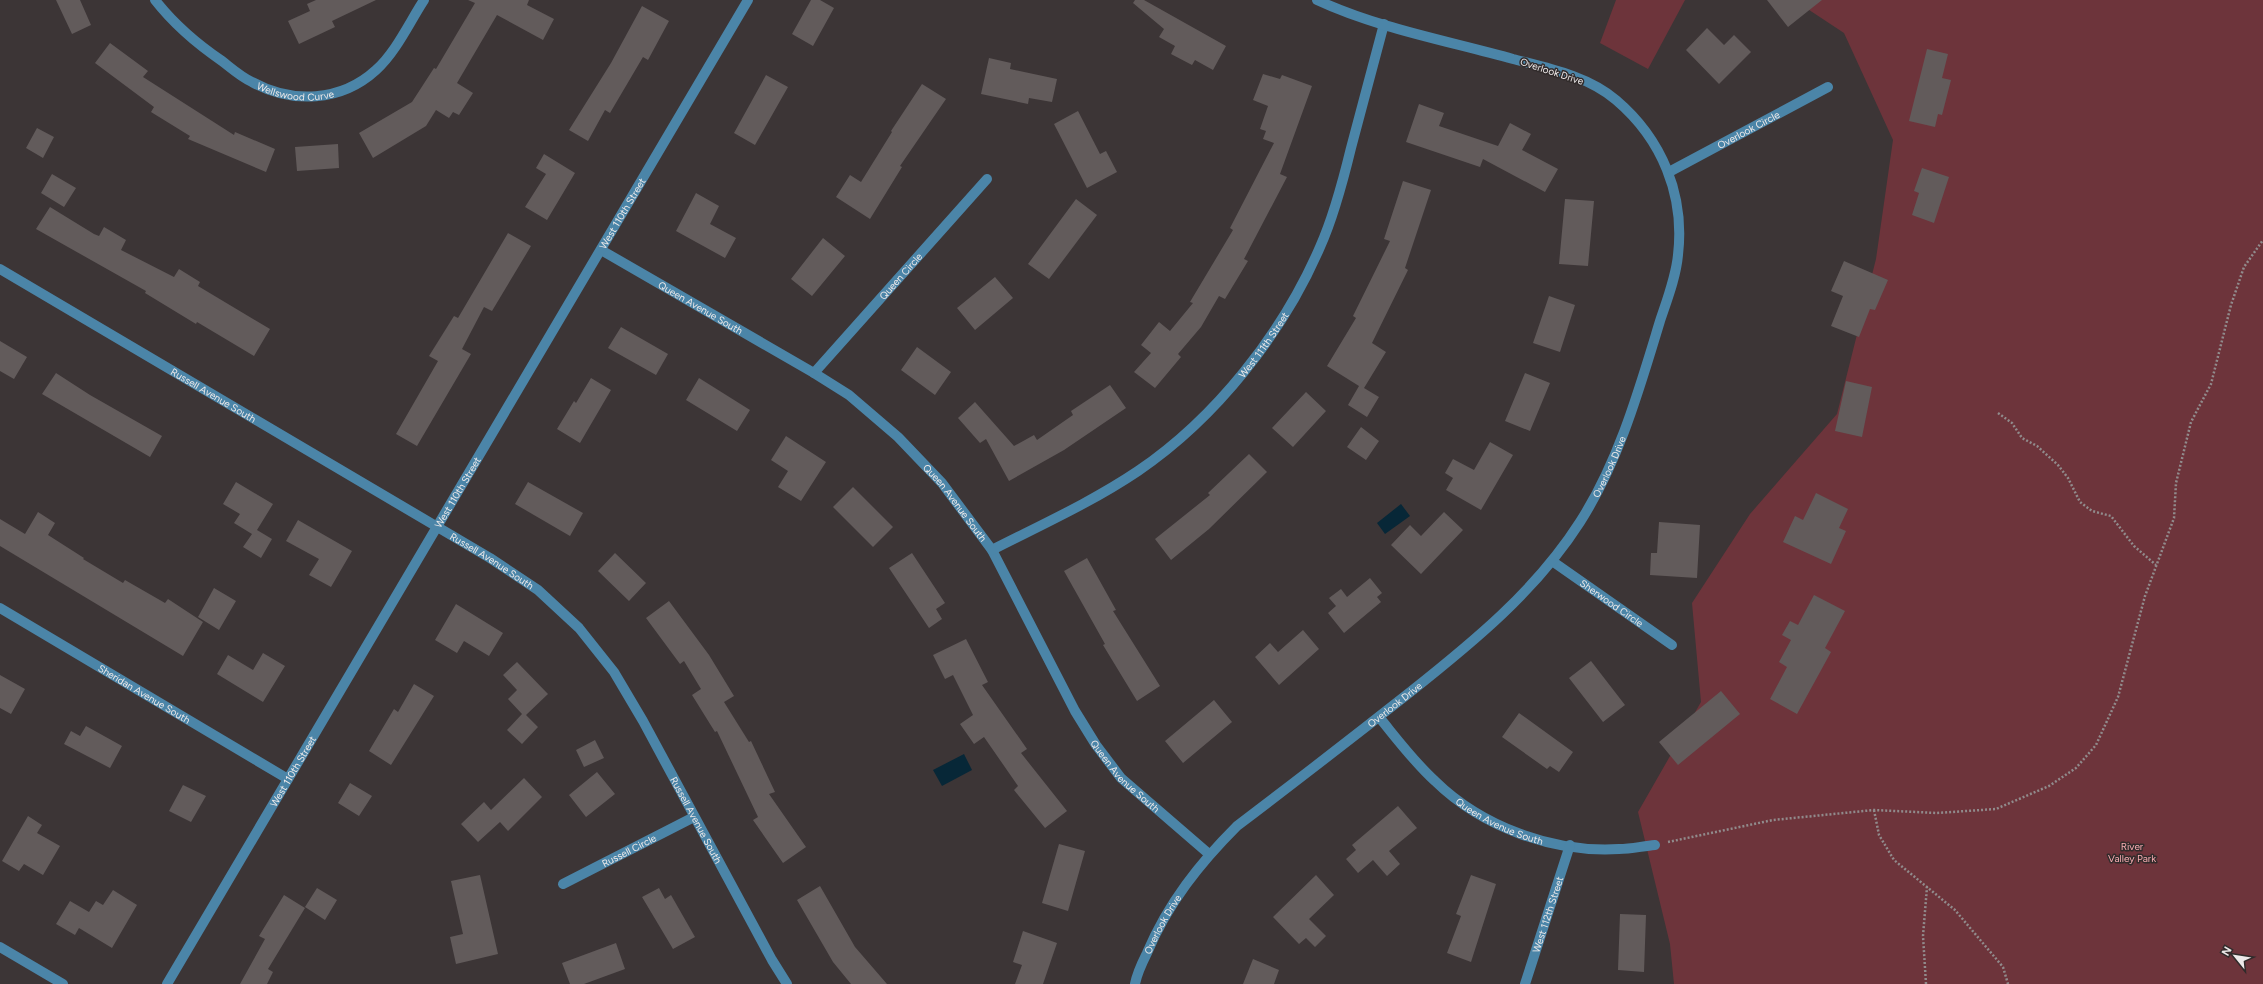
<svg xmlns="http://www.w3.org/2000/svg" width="2263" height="984" viewBox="0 0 2263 984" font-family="Figtree,sans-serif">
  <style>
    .green { fill: #6d343b }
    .water { fill: #072737 }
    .building { fill: #625b5b }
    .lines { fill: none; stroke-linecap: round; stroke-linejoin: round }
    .path { stroke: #918b8c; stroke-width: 2.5; stroke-dasharray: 2 2; stroke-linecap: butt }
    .minor { stroke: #4b85a8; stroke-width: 10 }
    .labels { text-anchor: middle; stroke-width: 3; stroke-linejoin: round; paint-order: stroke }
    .street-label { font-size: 10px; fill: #ede9e9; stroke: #312b2b }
    .park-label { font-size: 10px; fill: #f8acb2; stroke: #312b2b }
  </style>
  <rect width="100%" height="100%" fill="#3c3536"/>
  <path class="green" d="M1616,0H1685L1648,69L1600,43Z
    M1794,0H2263V984H1674L1670,944L1638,812L1701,702L1692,603L1750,514L1837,414L1876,259L1893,140L1844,33Z"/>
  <path class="water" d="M1401,504L1410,516L1385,534L1377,523Z
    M964,754L972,770L942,786L933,770Z"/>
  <path class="building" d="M56,0H80L91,25L72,34Z
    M316,0H376L332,21L335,27L299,44L288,21L310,11L307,4Z
    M468,0H529L527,5L554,19L543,40L497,15L457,83L473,93L459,115L453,112L449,118L436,110L426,126L373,158L359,133L412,102L434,68L436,69L475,3Z
    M811,0H820L834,8L813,46L792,34Z
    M1135,0H1144L1226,46L1213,70L1195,60L1192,65L1171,54L1175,46L1159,37L1164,29L1133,3Z
    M1767,0H1822L1788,27Z
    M642,6L669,21L648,60L643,57L610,113L605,110L588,141L569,130L611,63Z
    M1707,28L1724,45L1734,35L1751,52L1719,84L1686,50Z
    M110,43L148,71L143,77L234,135L235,132L275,149L266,172L188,139L190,136L151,112L154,107L95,63Z
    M1927,49L1948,54L1942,78L1951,80L1942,115L1938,114L1935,127L1909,121Z
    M989,58L1011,63L1010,69L1057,79L1052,102L1029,98L1028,104L981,94Z
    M1263,74L1280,79L1282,75L1312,86L1280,174L1287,177L1244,259L1248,261L1225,299L1219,296L1201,327L1178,354L1181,357L1155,388L1134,372L1151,353L1141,345L1159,322L1170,331L1193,303L1190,302L1233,230L1230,228L1274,143L1263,139L1266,131L1260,129L1268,106L1253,100Z
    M766,75L788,87L755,145L734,133Z
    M922,84L946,99L900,166L902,167L870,219L836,197L850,175L861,182L892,132L891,131Z
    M1419,104L1444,113L1439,126L1498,146L1510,123L1531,134L1522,150L1558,169L1545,192L1483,159L1480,167L1406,142Z
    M1078,111L1100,154L1106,151L1117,172L1087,188L1054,124Z
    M37,128L54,137L43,158L26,148Z
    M338,144L339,168L297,171L295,147Z
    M544,154L575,173L547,220L525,207L546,174L536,168Z
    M1922,168L1949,177L1934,223L1912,215L1919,193L1914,191Z
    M52,174L76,188L64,207L41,193Z
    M1403,181L1431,190L1405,268L1408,270L1372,343L1386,352L1364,388L1379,397L1367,417L1348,405L1359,386L1327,366L1356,318L1353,316L1390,241L1384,239Z
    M696,193L719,206L710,224L736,238L725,258L676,231Z
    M1076,199L1097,215L1049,279L1028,264Z
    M1565,199L1594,201L1588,266L1559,264Z
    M50,207L94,234L99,236L104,227L126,240L121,250L174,277L179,269L200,282L198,286L270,329L254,356L197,322L196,324L145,293L146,291L36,229Z
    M508,233L531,246L492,311L484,307L462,349L471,354L417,446L396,434L438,361L429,356L454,316L458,318Z
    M823,238L845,256L812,296L791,279Z
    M1844,261L1888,280L1875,310L1870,309L1859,337L1831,326L1843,296L1831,291Z
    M995,277L1013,298L975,330L957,308Z
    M1549,296L1575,305L1560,352L1533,343Z
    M621,327L668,354L656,375L608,348Z
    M0,341L27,357L14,379L0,371Z
    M917,347L951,372L935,395L901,370Z
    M56,373L90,395L162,436L150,457L42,394Z
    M1525,373L1550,383L1530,431L1505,421Z
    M591,378L611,390L580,443L557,429L574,401L576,403Z
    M699,378L750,410L737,431L686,400Z
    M1846,381L1872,387L1862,437L1835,431Z
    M1110,385L1126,408L1064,450L1009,481L986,439L980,443L958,418L975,402L1014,446L1034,435L1037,440L1073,415L1071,411Z
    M1306,392L1326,411L1293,447L1272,428Z
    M1361,427L1379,441L1366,460L1347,447Z
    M786,436L826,462L801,501L778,487L788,471L771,460Z
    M1490,442L1513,455L1481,510L1446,490L1453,478L1445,473L1453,459L1474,470Z
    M1249,454L1267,472L1209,529L1171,560L1155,539L1210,495L1208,493Z
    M236,482L273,504L257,530L272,539L261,558L243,547L252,534L234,523L240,514L223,504Z
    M528,482L583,513L570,536L515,504Z
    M853,487L893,527L873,547L833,507Z
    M1816,493L1848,509L1839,528L1846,531L1831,564L1783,542L1795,516L1803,520Z
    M38,512L55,523L48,535L84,558L83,559L123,583L125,580L165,603L168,599L203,622L183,656L0,546V519L25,534Z
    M1444,512L1463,530L1421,574L1391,545L1410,525L1421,536Z
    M298,520L352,551L331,587L309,575L319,559L286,541Z
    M1659,522L1700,525L1697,578L1650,575L1651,553H1657Z
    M615,553L646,583L629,601L598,571Z
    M912,553L945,603L936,609L942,619L929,628L889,568Z
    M1087,558L1116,610L1113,611L1160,686L1137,701L1103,645L1105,644L1064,571Z
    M1370,578L1382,593L1377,597L1381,602L1344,633L1328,613L1336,606L1329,598L1341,589L1347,597Z
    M214,588L236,601L219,630L198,617Z
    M1814,595L1845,611L1825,648L1831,652L1797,714L1770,699L1787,667L1779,662L1791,640L1782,635L1790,621L1798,625Z
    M669,601L709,655L734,696L724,702L749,742L751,741L775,792L769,794L806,847L783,863L753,820L758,817L717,731L715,732L692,695L701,689L684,661L680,664L646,618Z
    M456,604L503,633L489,656L464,641L457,653L435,640Z
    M1303,630L1319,649L1279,685L1255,657L1270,643L1278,652Z
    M966,639L988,682L982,685L1027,749L1021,753L1067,811L1045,828L1014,790L1018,786L984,737L974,744L960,724L973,715L953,675L945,679L933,655Z
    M263,653L285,666L263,702L217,674L228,655L253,670Z
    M1591,661L1625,705L1603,722L1569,678Z
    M517,662L548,694L526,715L538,727L522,744L507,730L522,714L508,699L517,690L503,675Z
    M0,675L25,689L11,714L0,708Z
    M414,684L434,696L391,765L369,751L394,709L398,712Z
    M1721,691L1740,714L1678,765L1659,742Z
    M1214,700L1232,722L1183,763L1165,741Z
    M1519,713L1573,752L1559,772L1550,766L1547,769L1502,737Z
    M86,726L122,746L110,768L64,744L71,731L80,736Z
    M595,740L604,758L584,767L576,750Z
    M597,772L615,794L586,817L569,795Z
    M524,778L542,797L508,831L500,822L478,842L461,824L484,802L491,810Z
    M350,783L372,796L359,816L338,803Z
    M183,785L206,796L191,822L169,811Z
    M1398,806L1417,828L1389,851L1400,864L1387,876L1373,860L1358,873L1346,859L1356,850L1352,845Z
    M28,816L42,825L37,833L60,846L43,875L24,864L19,871L2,861Z
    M1059,844L1085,851L1068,911L1042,903Z
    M480,875L498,954L456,964L450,937L463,934L451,881Z
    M1316,875L1334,895L1309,919L1326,936L1315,947L1306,938L1299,944L1273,917Z
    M1471,875L1496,884L1471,962L1447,953L1461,916L1456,914Z
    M820,886L855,947L887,984H851L833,962L797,900Z
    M317,888L337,900L325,920L305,907Z
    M659,888L665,899L671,895L695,937L673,949L642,897Z
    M113,890L137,905L112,948L79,928L75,935L56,924L70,901L89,912L96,901L103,905Z
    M284,895L305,908L268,969L273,972L267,984H240L265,939L259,936Z
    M1620,914L1646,915L1644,972L1618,970Z
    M1023,931L1057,943L1043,984H1015L1022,965L1013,962Z
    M616,943L625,969L584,984H570L562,963Z
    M1253,959L1279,970L1274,984H1243Z"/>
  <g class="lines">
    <path class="path" d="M1998,413L2012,423L2022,438L2037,446L2058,465L2068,478L2080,502L2092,511L2111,516L2134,546L2156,565
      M1874,810L1879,835L1894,860L1955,910L2003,967L2008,984
      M1668,842L1773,820L1874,810L1937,813L1996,809L2049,786L2076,768L2096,745L2118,697L2145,596L2174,518L2176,483L2191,422L2211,384L2231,305L2244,267L2263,240
      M1926,984L1923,936L1927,887"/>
    <g class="minor">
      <path id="s1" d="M155,0C173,23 197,44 222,61C231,68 241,77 252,82C292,104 341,102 376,70C396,52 409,23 424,0"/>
      <path id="s2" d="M1669,172L1828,87"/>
      <path id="s3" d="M601,250L814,373L849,395L898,437L942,483L992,550L1075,711L1096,745L1121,778L1209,854"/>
      <path id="s4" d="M0,269L490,558L538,590L579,628L614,672L643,721L772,960L787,984"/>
      <path id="s5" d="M814,373L987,179"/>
      <path id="s6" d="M992,550C1041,525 1092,502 1138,471C1216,418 1283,333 1320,247C1334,216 1343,181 1351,148C1362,107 1373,65 1384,24"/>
      <path id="s7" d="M1552,561L1672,645"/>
      <path id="s8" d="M0,608L288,779"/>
      <path id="s9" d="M1379,717C1397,739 1414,762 1435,781C1482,827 1553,853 1619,849C1631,849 1643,846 1655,845"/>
      <path id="s10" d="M563,884L694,817"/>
      <path d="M0,947L63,984"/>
      <path id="s11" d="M167,984L748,0"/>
      <path id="s12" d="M1135,984C1137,973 1142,963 1147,953C1168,903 1200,863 1237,826C1295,782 1352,738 1409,693C1472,643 1536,591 1580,522C1619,461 1639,390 1660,321C1667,300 1676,277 1678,255C1685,195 1662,139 1616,100C1588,76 1548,68 1513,59C1449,41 1377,28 1317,0"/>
      <path id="s13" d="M1525,984L1570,845"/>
    </g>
  </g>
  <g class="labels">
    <g class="street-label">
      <text transform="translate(1552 71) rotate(18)" y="4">Overlook Drive</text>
      <text dy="4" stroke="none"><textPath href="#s1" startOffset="173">Wellswood Curve</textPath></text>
      <text dy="4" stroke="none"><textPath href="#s2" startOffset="90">Overlook Circle</textPath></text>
      <text dy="4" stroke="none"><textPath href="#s11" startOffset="895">West 110th Street</textPath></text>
      <text dy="4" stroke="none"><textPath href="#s5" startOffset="130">Queen Circle</textPath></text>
      <text dy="4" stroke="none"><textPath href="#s3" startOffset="115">Queen Avenue South</textPath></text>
      <text dy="4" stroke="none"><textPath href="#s6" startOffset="345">West 111th Street</textPath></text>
      <text dy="4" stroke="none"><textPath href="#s4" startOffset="248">Russell Avenue South</textPath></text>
      <text dy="4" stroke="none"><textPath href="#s12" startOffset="713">Overlook Drive</textPath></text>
      <text dy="4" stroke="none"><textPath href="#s11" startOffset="571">West 110th Street</textPath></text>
      <text dy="4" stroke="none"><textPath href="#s3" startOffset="439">Queen Avenue South</textPath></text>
      <text dy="4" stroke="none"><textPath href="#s4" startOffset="572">Russell Avenue South</textPath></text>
      <text dy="4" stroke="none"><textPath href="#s7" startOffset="73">Sherwood Circle</textPath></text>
      <text dy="4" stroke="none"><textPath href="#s8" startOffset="168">Sheridan Avenue South</textPath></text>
      <text dy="4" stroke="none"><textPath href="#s12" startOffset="389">Overlook Drive</textPath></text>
      <text dy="4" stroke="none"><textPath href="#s11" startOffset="247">West 110th Street</textPath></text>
      <text dy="4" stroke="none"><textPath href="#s3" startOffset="763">Queen Avenue South</textPath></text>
      <text dy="4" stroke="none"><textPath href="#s9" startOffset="162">Queen Avenue South</textPath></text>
      <text dy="4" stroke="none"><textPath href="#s4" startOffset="908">Russell Avenue South</textPath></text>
      <text dy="4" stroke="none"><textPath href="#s10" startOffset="74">Russell Circle</textPath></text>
      <text dy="4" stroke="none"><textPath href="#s13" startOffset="73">West 112th Street</textPath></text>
      <text dy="4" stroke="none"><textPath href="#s12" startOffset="66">Overlook Drive</textPath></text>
    </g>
    <g class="park-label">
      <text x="2132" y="850">River<tspan x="2132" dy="12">Valley Park</tspan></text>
    </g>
  </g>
  <g transform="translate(2235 956) rotate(300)" stroke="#312b2b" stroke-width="3" paint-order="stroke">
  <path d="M0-3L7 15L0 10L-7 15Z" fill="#ede9e9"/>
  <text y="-6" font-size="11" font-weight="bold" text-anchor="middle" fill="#ede9e9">N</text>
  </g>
</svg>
